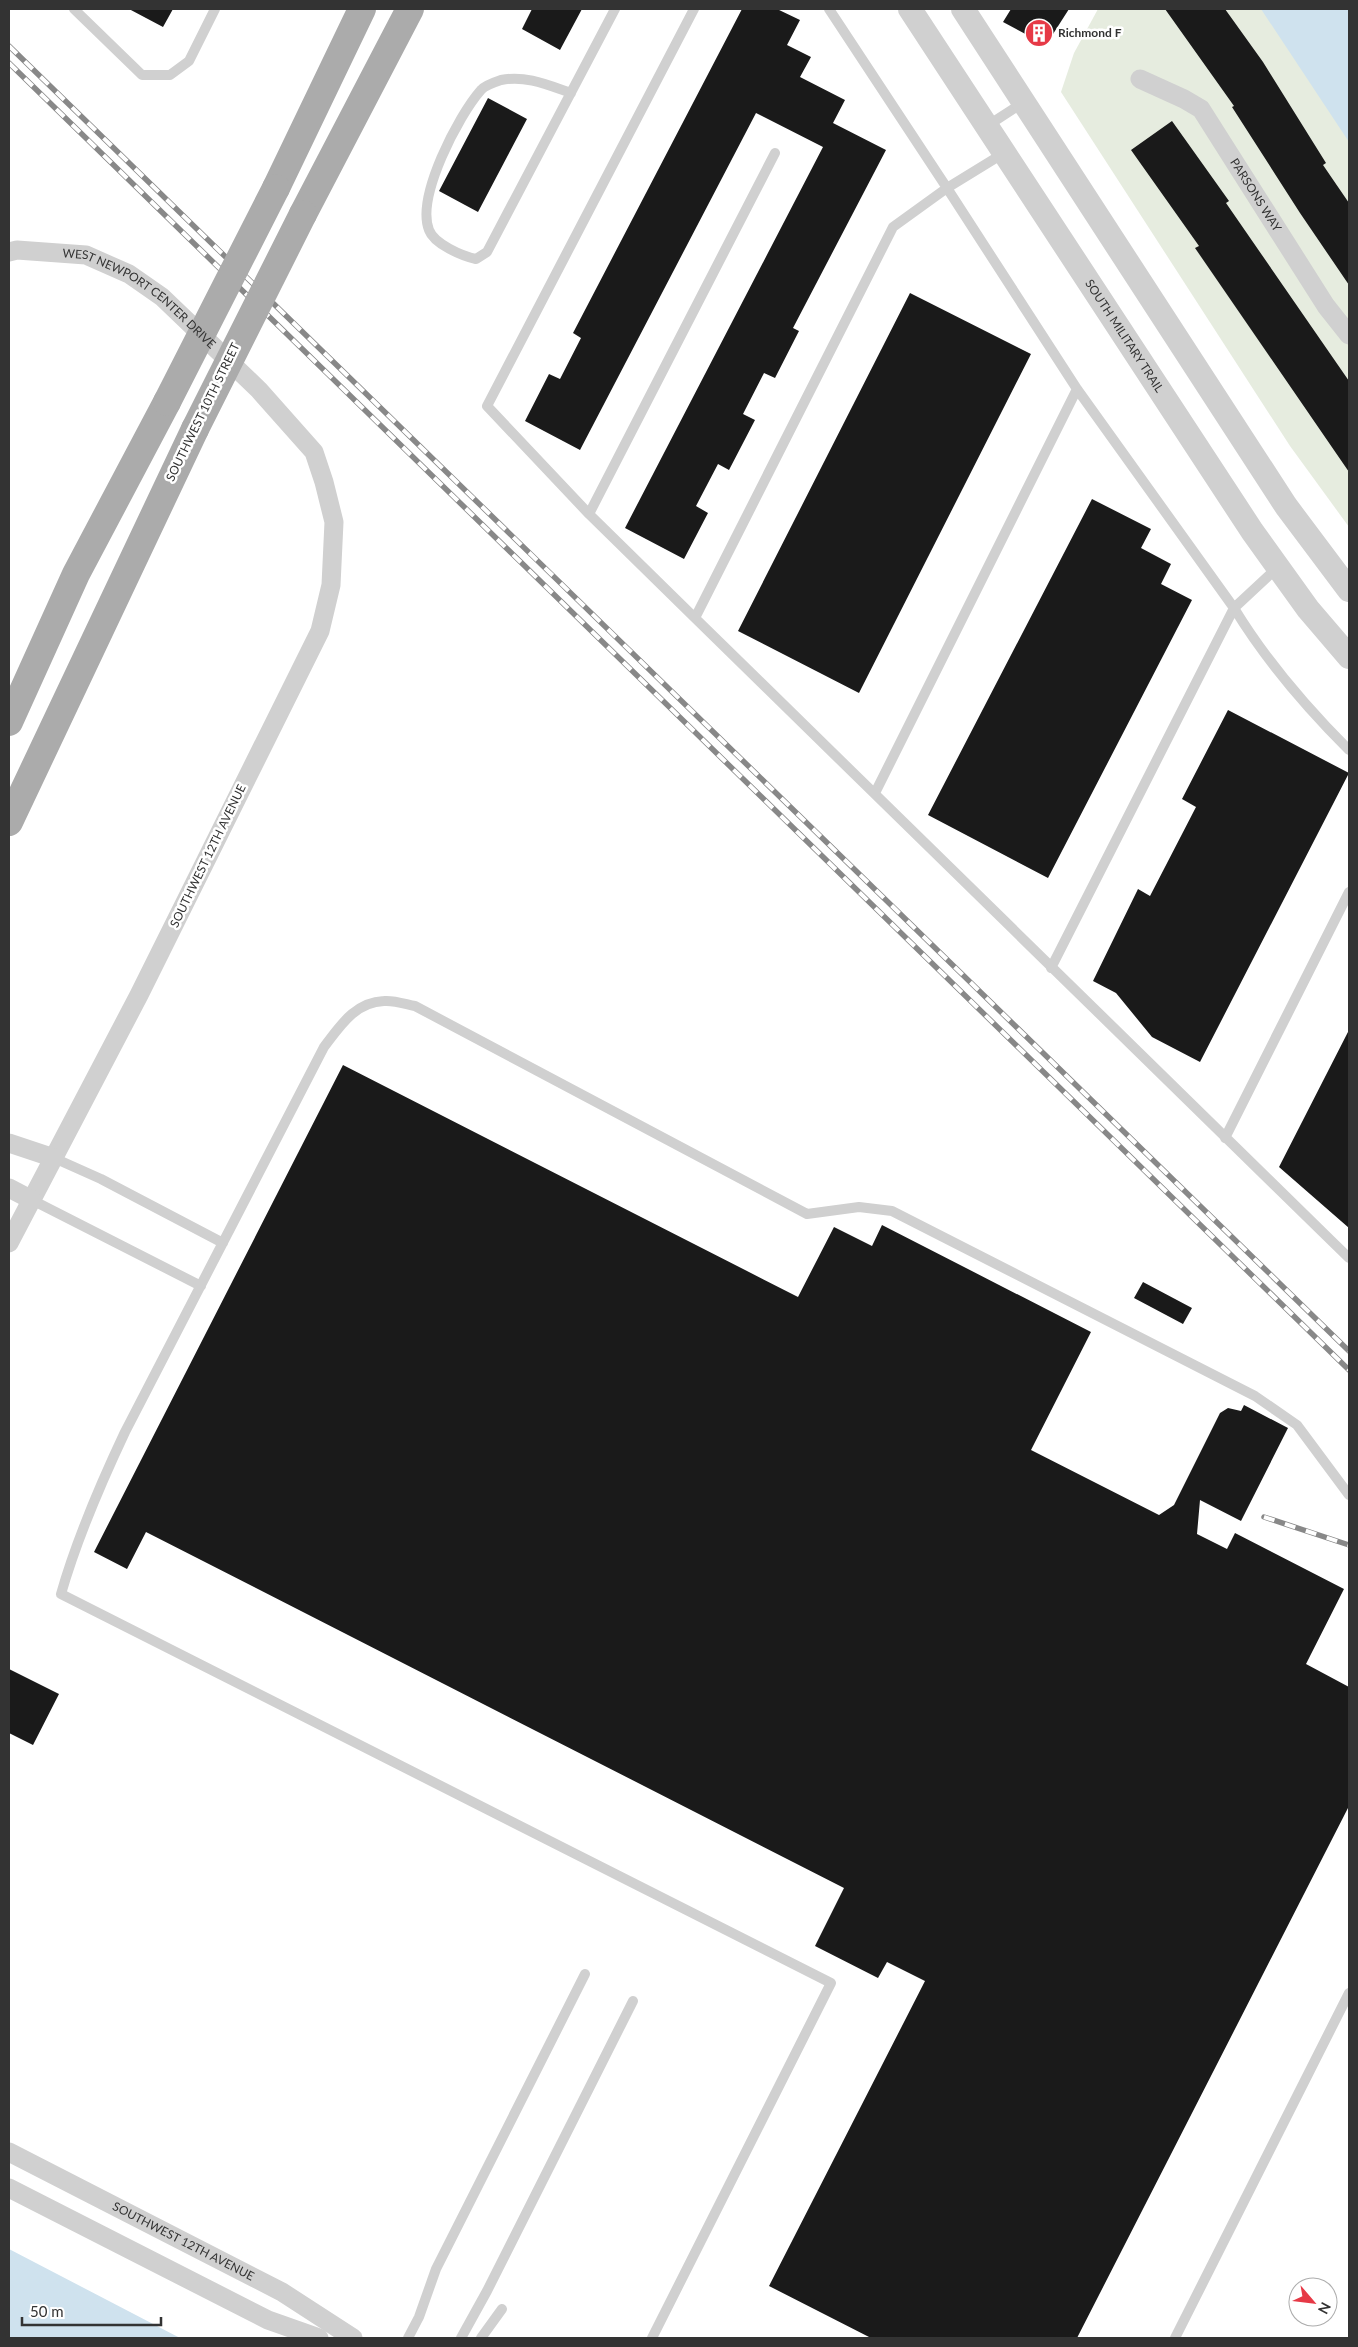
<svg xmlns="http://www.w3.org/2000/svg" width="1358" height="2347" viewBox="0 0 1358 2347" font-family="Lato,sans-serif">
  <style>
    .green { fill: #e6ecdf }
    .water { fill: #cfe2ee }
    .building { fill: #1a1a1a }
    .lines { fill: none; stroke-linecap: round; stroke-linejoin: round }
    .service { stroke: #d0d0d0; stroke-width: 10 }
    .minor { stroke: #d0d0d0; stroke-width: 19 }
    .tertiary { stroke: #d0d0d0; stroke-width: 24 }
    .primary { stroke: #ababab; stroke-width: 28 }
    .rail-casing { stroke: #888; stroke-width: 5.5 }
    .rail { stroke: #fff; stroke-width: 4; stroke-dasharray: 11; stroke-linecap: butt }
    .primary-bridge { stroke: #ababab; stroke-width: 28 }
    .labels { text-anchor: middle; stroke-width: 5; stroke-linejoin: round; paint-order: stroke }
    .poi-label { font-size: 12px; font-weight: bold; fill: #333; stroke: #fff; text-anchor: start }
    .street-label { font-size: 12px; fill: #333; stroke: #fff }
  </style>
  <rect width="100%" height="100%" fill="#fff"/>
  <path class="green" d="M1098,9H1349V527L1290,446L1061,92L1074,53Z"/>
  <path class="water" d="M1261,9H1349V142Z
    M9,2249L180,2338H11L9,2336Z"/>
  <path class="building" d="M129,9H173L163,27Z
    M532,9H582L560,50L522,29Z
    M742,9H777L800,20L787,45L811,57L800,77L845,100L833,123L886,150L793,328L799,331L775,378L764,373L743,414L755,420L729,470L718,464L696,506L708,513L684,559L625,528L823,147L756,113L580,450L525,421L549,374L560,379L581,338L573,333Z
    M1011,9H1069L1046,45L1003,22Z
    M1165,9H1225L1263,62L1326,163L1323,165L1349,203V285L1300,213L1232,107L1234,106Z
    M488,98L527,119L478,212L439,191Z
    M1172,121L1229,201L1226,203L1349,381V472L1195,248L1199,246L1131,150Z
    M910,293L1031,354L859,693L738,631Z
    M1092,499L1151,529L1141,548L1171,564L1161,584L1192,600L1048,878L928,815Z
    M1228,710L1349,773L1200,1062L1152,1037L1116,993L1093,981L1138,889L1150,896L1196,807L1182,799Z
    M1349,1030V1228L1279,1167Z
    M343,1065L798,1297L834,1227L872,1246L882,1225L1091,1332L1031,1450L1159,1515L1174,1505L1220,1413L1228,1408L1241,1411L1244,1405L1288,1428L1241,1521L1200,1500L1197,1534L1227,1549L1235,1533L1344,1589L1306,1664L1349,1687V1806L1077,2338H871L769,2286L925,1981L887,1962L878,1978L815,1946L844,1888L146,1532L127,1569L94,1552Z
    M1143,1282L1192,1308L1183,1324L1134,1298Z
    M9,1669L59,1694L33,1745L9,1733Z"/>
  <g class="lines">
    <path class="service" d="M74,9L142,75H170L189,61L215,9
      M829,9L947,188L1004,153
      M571,93C548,85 526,75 501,80C495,82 484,86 481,90C458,116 416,197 429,230C434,244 462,256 476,259L487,252L615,9
      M987,126L1024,102
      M775,153L589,514L695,618L893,227L947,188L1077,389L1234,608L1051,968
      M589,514L487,406L694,9
      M1278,567L1234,608C1265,659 1307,708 1349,750
      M695,618C914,831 1131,1045 1349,1258
      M875,793L1077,389
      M1225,1138L1349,892
      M54,1158L101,1179L223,1243
      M32,1200L201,1286
      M408,2338L419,2317L436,2269L585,1974
      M461,2338L487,2291L633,2001
      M481,2338L502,2309
      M652,2338L831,1983L61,1594C77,1538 100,1485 125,1432L324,1047C340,1026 355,1002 384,1001C394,1000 405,1004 415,1006L807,1214L859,1207L892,1211L1255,1396L1297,1425L1349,1495
      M1175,2338L1349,1993"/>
    <g class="minor">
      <path id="s1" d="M1140,79L1184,99L1201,109L1326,306L1349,335"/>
      <path id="s2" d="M9,252L17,250L86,255L129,274L162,297L259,390L314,452L324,482L334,522L331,585L320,631L139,995L9,1243"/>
      <path d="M9,1143L54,1158"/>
      <path d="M9,1188L32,1200"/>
      <path id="s3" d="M9,2152L282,2292L353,2338"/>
      <path d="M9,2188L268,2320L319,2338"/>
    </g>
    <g class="tertiary">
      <path id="s4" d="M910,9L1252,531L1308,609L1349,657"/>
      <path d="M963,9L1286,506L1349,590"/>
    </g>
    <path class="primary" d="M276,188L362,9
      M303,214L410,9
      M9,722L76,574L167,402
      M9,822L195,429"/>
    <defs>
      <path id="rail" d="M9,46L1349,1351
        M9,63L1349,1370
        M1264,1517L1349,1545"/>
    </defs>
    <use href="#rail" class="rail-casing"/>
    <use href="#rail" class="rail"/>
    <path class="primary-bridge" d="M167,402L276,188
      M195,429L303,214"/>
  </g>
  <defs>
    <symbol id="building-disc" viewBox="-11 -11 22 22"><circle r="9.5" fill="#e63946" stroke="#fff"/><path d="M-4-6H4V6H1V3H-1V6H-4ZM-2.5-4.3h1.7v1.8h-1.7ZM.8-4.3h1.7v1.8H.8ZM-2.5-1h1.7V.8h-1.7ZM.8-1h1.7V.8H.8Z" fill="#fff"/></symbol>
  </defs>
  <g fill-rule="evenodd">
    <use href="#building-disc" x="1023" y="17" width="32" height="32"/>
  </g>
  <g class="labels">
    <g class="poi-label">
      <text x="1058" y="37">Richmond F</text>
    </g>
    <g class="street-label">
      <text dy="4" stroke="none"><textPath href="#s1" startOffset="170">PARSONS WAY</textPath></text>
      <text dy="4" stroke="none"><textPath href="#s2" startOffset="145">WEST NEWPORT CENTER DRIVE</textPath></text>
      <text dy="4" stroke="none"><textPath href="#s4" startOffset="391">SOUTH MILITARY TRAIL</textPath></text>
      <text transform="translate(203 412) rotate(-64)" y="4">SOUTHWEST 10TH STREET</text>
      <text transform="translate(208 856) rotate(-64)" y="4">SOUTHWEST 12TH AVENUE</text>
      <text dy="4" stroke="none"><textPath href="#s3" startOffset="196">SOUTHWEST 12TH AVENUE</textPath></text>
    </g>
  </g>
  <rect width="1358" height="2347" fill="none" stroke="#333333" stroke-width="20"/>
  <g transform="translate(1313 2302) rotate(118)"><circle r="24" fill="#ffffff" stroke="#adadad"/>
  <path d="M0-4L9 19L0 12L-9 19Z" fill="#e63946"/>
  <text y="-8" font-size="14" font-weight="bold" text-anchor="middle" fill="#333333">N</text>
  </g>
  <path d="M22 2317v8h139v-8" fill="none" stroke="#333333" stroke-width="2.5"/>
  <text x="30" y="2317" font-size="15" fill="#333333" stroke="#ffffff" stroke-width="4" paint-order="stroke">50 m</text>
</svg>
